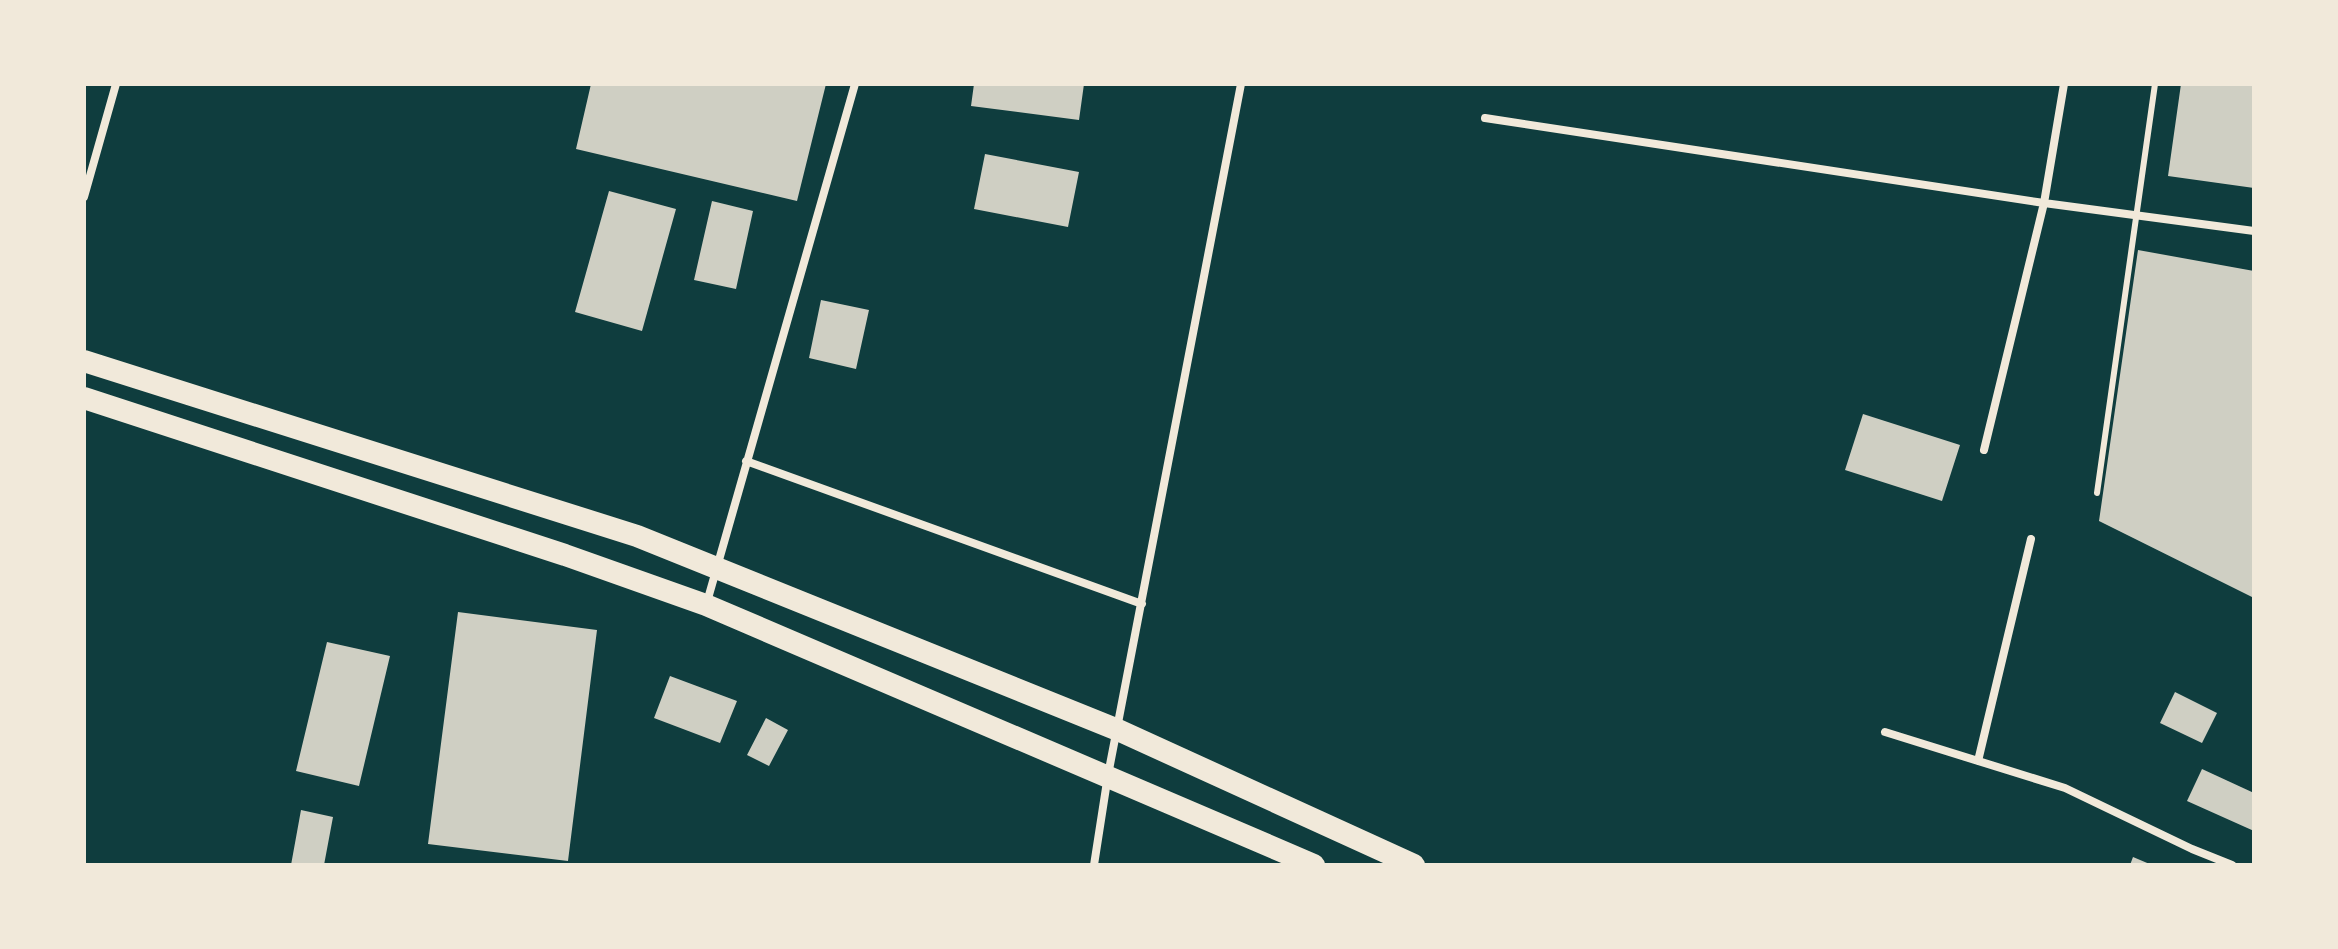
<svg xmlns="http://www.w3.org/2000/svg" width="2338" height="949" viewBox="0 0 2338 949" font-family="'Sofia Sans Condensed',sans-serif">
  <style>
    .building { fill: #cfcfc3 }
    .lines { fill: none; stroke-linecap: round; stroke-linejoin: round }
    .service { stroke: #f1e9da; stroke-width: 6 }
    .minor { stroke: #f1e9da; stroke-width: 8 }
    .trunk { stroke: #f1e9da; stroke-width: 22 }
  </style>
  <rect width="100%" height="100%" fill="#0f3d3e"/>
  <path class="building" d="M591,84H826L797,201L576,149Z
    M974,84H1084L1079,120L971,106Z
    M2181,84H2254V188L2168,176Z
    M985,154L1079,172L1068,227L974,209Z
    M609,191L676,209L642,331L575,312Z
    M712,201L753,211L736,289L694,280Z
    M2138,250L2254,271V598L2099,521Z
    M821,300L869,310L856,369L809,358Z
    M1863,414L1960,445L1942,501L1845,470Z
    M458,612L597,630L568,861L428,844Z
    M327,642L390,656L359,786L296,771Z
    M670,676L737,701L720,743L654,718Z
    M2175,692L2217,713L2202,743L2160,723Z
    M766,718L788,730L769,766L747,755Z
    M2202,769L2254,793V831L2187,801Z
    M301,810L333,817L324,865H291Z
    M2133,857L2152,865H2130Z"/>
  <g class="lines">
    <path class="service" d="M2097,493L2155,84"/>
    <path class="minor" d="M2064,84L2044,203L2254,231
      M1485,118L2044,203L1984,450
      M84,197L116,84
      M746,461L1142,604
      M707,602L855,84
      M1885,732L2065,788L2192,849L2232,865
      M1978,761L2031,539
      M1094,865L1108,775L1241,84"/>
    <path class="trunk" d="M84,361L637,536L1118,730L1414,865
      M84,398L565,555L706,605L1314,865"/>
  </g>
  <rect width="2338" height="949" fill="none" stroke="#f1e9da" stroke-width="172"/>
</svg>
